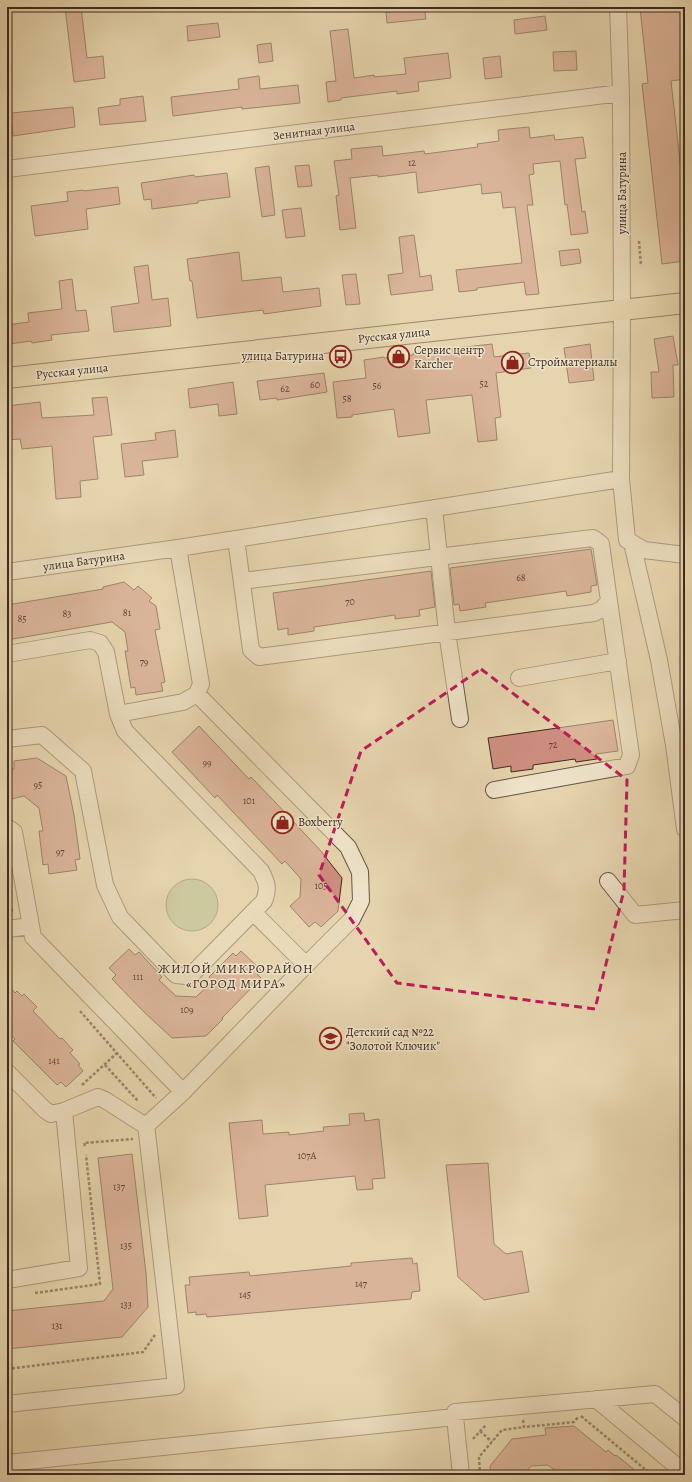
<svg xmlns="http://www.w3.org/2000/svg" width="692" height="1482" viewBox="0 0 692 1482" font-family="Alegreya,serif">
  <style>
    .green { fill: #b0bd8d; stroke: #777456 }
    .building { fill: #cd8e7f; stroke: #3e2a1f }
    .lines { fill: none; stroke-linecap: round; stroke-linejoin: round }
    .minor-casing { stroke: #685442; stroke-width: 18 }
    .major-casing { stroke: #3e2a1f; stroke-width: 22 }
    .path { stroke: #3e2a1f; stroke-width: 2.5; stroke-dasharray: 3 2; stroke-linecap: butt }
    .minor { stroke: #eee3ca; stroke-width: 16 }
    .major { stroke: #e5d4ad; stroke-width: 20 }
    .marked { fill: none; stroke: #c2185b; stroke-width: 3; stroke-dasharray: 8 5; stroke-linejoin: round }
    .labels { text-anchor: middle; stroke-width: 3; stroke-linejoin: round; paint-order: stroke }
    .number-label { font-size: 10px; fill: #624337 }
    .street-label { font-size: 12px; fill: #3e2a1f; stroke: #eee3ca }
    .poi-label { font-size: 12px; fill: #3e2a1f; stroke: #eee3ca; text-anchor: start }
    .neighbourhood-label { font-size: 13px; letter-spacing: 1px; fill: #3e2a1f; stroke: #eee3ca }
  </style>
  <rect width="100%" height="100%" fill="#e5d4ad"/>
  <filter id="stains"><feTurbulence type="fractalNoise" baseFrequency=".005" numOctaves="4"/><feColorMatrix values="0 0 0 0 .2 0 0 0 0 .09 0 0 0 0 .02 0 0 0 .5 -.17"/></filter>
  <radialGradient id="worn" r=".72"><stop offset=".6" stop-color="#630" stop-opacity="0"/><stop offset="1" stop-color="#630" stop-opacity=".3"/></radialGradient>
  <path class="green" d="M166 905a26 26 0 1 1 52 0a26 26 0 1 1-52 0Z"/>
  <path class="building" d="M65,7H81L87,58L103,56L105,78L74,82Z
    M424,7L426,19L387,23L386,12Z
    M640,7H683L685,25V79L671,81L685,206V261L662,264L642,84L648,83Z
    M545,16L547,30L515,34L514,20Z
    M218,23L220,37L188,41L187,26Z
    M348,29L354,78L374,75V77L406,74L404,58L448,53L451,78L418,82L419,91L397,94V91L341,98V100L328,102L326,82L336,81L330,31Z
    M271,43L273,61L259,63L257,45Z
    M576,51L577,70L554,71L553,52Z
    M500,56L502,77L485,79L483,58Z
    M259,76L260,89L298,85L300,103L242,109V107L173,116L171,97L239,89L238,79Z
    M143,96L146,121L100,125L98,108L120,105V99Z
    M73,107L75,127L13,136L11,113Z
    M529,127L530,138L554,135L555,140L583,137L586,158L575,159L582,212L585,211L588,233L571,235L567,204L565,205L560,161L533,164L534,174L529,175L533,205H527L539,294L526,295L524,282L477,288V290L459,292L456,270L522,263L515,207L503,208L501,192L482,194L481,184L418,193L416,172L378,177V175L350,178L356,228L340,230L336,196L339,195L334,161L352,159L351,149L382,146L383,156L424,151L425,154L478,147L477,144L499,141L498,130Z
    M309,165L312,186L298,187L295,166Z
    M269,166L275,215L262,217L255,168Z
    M227,173L230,197L198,201V203L152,209L151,199L144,200L141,183L194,175L195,177Z
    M118,187L120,204L86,209L88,229L35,236L31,206L68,201L67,192L83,190L84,191Z
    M301,208L305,236L286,238L282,210Z
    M414,235L420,277L431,275L433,290L391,295L388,275L403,273L399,237Z
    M579,249L581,263L561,266L559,251Z
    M239,252L242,281L281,277L283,292L319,288L321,306L264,314L263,310L197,318L192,281H190L187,259Z
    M148,265L152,300L168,298L171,326L114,332L111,307L139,303L134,267Z
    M356,274L360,304L346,305L342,275Z
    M72,279L76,311L86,310L89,331L51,335L52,340L32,343L31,341L9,344L7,325L29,322L28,313L62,309L59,281Z
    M673,336L678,365H673L674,397L652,398L651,372H659L654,339Z
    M492,344L494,357L529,353L531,368L496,373L501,417L495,418L497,440L478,442L472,395L426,400L430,433L398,437L394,409L352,415V417L337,418L333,382L366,378L364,360L384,357V358L413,355V353Z
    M590,344L594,380L569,383L564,348Z
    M324,373L327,392L277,400V398L260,400L257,381Z
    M233,382L237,414L219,416L218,404L190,408L188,389Z
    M107,397L112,435L93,437L98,479L80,481L81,497L56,499L52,446L22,449L20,439L7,440V406L40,402L42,418L94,415L92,398Z
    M175,430L178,457L142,461L144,475L125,477L121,444L156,440L155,433Z
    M591,549L597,585L591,586V592L567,596L566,591L485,603L486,607L460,611L459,604L454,605L450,568Z
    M431,571L435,607L419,610L420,616L395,619V615L314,627V631L288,635V628L278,630L273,593Z
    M124,582L134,590L138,586L152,598L149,601L156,606L160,629L155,630L165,682L161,683L163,691L136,695L135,687L131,688L125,651H128L125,632L112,622L7,640V605L103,589V587Z
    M613,720L618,751L596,754L597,759L576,762L575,759L533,765V769L511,772V766L493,769L488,738Z
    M199,726L249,779L251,777L275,802L320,850L342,878L338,911L321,927L315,922L309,927L290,906L300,897L301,879L285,861L282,864L217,795L215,798L172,752Z
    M37,758L66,776L74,815L80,859L75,860L77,870L49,874L48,864L43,865L39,831H43L39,808L24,796L11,799L7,771L14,769V761Z
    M129,949L135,955L139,952L162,977L159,980L176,996L196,997L213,981L209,977L233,953L236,956L241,951L261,970L257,974L261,978L222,1018L223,1019L206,1036L172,1038L144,1012L112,979L116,975L109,968Z
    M7,984L15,993L17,991L22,996L24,994L37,1007L33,1011L60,1039L62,1038L73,1050L70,1053L80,1064L78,1065L83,1071L66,1087L61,1082L57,1085L13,1041L15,1039L7,1031Z
    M364,1113L365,1121L379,1119L385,1178L372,1179L373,1189L357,1190L355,1176L265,1185L268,1216L239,1219L229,1123L262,1120L263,1134L289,1132V1135L324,1131L323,1127L350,1125L349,1114Z
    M132,1154L146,1273L148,1307L122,1337L7,1349V1311L104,1301L113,1289L98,1158Z
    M488,1163L494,1244L506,1254L522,1251L529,1292L484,1300L458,1277L446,1165Z
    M412,1258L413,1264L417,1263L420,1291L412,1292L411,1299L207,1317L206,1314L196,1315V1312L188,1313L185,1285H190L189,1277L249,1272L250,1276L351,1266V1263Z
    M574,1426L606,1452L608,1450L615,1456L616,1455L641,1475H561L548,1465L531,1466L523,1475H491L490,1466L512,1439L546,1435L545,1428Z"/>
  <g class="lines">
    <defs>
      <path id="minor" d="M618,7L621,93L622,309L621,479L627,540L644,550L685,555
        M7,169L621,93
        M434,508L447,632L460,719
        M236,539L251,650L259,657L594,613L602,609L609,601L601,544L593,538L242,581
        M632,543L659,660L674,745L685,829
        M7,572L178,548L621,479
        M7,654L90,640L100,643L106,652L118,714L183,702L197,694L201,684L178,548
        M519,678L618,661
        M197,694L348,847L360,872L361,901L352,919L306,965
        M7,739L42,735L83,771L105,885L120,917L176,975L186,976L194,972L264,901C269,888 267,883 261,871L125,731L118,714
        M494,790L627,766L631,755L609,601
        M7,827L14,832L33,937L183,1092L306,965L253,912
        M608,881L635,915L685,910
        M7,929L31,926
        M7,1072L45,1110L51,1114L64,1111L98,1097L105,1100L141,1123L146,1124L150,1122L183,1092
        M7,1280L79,1268L64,1111
        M596,1399L685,1473
        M7,1404L176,1386L146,1124
        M455,1417V1412L655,1394L685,1418
        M7,1463L455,1417L461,1475"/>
      <path id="major" d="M7,378L685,303"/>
    </defs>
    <use href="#minor" class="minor-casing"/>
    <use href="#major" class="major-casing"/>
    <path class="path" d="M639,241L641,266
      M7,911L13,910
      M80,1011L156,1098
      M105,1065L138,1101
      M82,1085L117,1053
      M85,1146L84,1143L133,1139
      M35,1293L100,1284L86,1155
      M7,1369L143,1352L155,1335
      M581,1416L652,1475
      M523,1420L524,1427L574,1422L579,1416
      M480,1431L492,1442
      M473,1439L486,1425
      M480,1475L479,1457L502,1430L524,1427
      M655,1475L659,1471"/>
    <use href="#minor" class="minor"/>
    <use href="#major" class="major"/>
  </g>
  <path d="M0 0H692V1482H0ZM481,669L627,780L624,890L595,1009L397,983L319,875L361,751Z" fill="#e5d4ad" fill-opacity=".55" fill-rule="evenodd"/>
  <path class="marked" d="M481,669L627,780L624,890L595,1009L397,983L319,875L361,751Z"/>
  <defs>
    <symbol id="bus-ring" viewBox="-11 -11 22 22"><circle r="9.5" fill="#eee3ca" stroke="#8f2418" stroke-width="1.5"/><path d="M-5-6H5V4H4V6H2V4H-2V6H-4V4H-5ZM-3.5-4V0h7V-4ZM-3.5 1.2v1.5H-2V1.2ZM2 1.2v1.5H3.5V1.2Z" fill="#8f2418"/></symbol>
    <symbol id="shop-ring" viewBox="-11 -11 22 22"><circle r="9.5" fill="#eee3ca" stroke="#8f2418" stroke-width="1.5"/><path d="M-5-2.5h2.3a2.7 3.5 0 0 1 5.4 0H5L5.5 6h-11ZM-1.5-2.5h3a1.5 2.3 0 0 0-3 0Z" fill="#8f2418"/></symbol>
    <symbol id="school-ring" viewBox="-11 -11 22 22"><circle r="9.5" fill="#eee3ca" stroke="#8f2418" stroke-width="1.5"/><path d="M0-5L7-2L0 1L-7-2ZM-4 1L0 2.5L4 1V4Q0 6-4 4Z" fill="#8f2418"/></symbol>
  </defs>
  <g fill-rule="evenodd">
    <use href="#bus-ring" x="328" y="344" width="25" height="25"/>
    <use href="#shop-ring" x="386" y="344" width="25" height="25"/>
    <use href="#shop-ring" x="500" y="350" width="25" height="25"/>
    <use href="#shop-ring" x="270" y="810" width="25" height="25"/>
    <use href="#school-ring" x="318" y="1026" width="25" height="25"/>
  </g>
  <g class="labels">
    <g class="number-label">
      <text x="412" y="166">12</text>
      <text x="484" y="387">52</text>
      <text x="315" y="388">60</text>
      <text x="377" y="389">56</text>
      <text x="285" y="392">62</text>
      <text x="347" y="402">58</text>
      <text x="521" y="581">68</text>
      <text x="350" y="605">70</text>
      <text x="127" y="616">81</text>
      <text x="67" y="617">83</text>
      <text x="22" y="622">85</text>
      <text x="144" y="665">79</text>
      <text x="553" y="748">72</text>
      <text x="207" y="766">99</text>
      <text x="38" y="788">95</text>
      <text x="249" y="804">101</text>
      <text x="60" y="855">97</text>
      <text x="321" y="889">105</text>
      <text x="138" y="980">111</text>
      <text x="187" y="1013">109</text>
      <text x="54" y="1064">141</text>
      <text x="307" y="1159">107А</text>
      <text x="119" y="1190">137</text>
      <text x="126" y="1249">135</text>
      <text x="361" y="1287">147</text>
      <text x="245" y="1298">145</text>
      <text x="126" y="1308">133</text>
      <text x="57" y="1329">131</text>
    </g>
    <g class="street-label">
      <text transform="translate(314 131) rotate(-7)" y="4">Зенитная улица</text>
      <text transform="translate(622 193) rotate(-90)" y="4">улица Батурина</text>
      <text transform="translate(394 335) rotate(-6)" y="4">Русская улица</text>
      <text transform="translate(72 371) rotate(-6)" y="4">Русская улица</text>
      <text transform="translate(84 561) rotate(-8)" y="4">улица Батурина</text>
    </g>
    <g class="poi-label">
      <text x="414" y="354">Сервис центр<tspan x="414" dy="14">Karcher</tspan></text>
      <text x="324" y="360" text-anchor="end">улица Батурина</text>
      <text x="528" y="366">Стройматериалы</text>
      <text x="298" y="826">Boxberry</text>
      <text x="346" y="1036">Детский сад №22<tspan x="346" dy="14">"Золотой Ключик"</tspan></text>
    </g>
    <g class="neighbourhood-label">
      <text x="236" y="973">ЖИЛОЙ МИКРОРАЙОН<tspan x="236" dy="15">«ГОРОД МИРА»</tspan></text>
    </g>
  </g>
  <rect width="692" height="1482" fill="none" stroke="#e5d4ad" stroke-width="24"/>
  <rect x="8" y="8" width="676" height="1466" fill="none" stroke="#3e2a1f" stroke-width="2"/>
  <rect x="12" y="12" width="668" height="1458" fill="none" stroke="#3e2a1f"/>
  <rect width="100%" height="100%" filter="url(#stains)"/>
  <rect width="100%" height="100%" fill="url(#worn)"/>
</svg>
